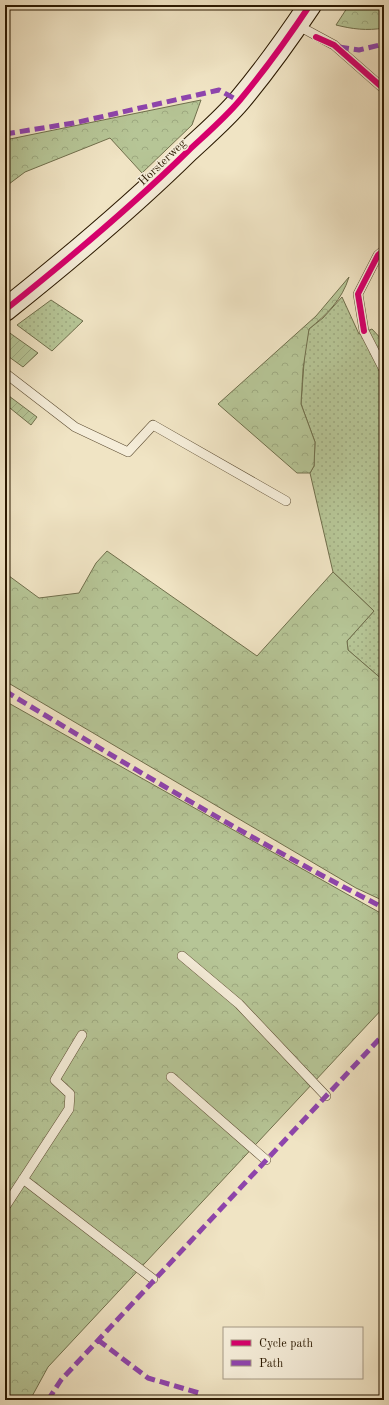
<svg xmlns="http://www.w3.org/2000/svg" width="389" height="1405" viewBox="0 0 389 1405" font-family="'Old Standard TT',serif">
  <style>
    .grass { fill: url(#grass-dots); stroke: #706f4c }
    .forest { fill: url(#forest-crowns); stroke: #706f4c }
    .garden { fill: url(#garden-furrows); stroke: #706f4c }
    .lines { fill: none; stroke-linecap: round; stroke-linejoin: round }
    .service-casing { stroke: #5c4c32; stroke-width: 10 }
    .secondary-casing { stroke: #2b1901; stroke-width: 24 }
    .service { stroke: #f5edd9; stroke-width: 9 }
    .secondary { stroke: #f5edd9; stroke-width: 22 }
    .quiet { stroke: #8e44ad; stroke-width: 5; stroke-dasharray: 10 5; stroke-linecap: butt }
    .cycleway-casing { stroke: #f5edd9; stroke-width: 8 }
    .cycleway { stroke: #d6006c; stroke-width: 6 }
    .labels { text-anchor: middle; stroke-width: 3; stroke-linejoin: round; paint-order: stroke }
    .street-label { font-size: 12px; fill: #2b1901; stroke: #f5edd9 }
  </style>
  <defs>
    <pattern id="grass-dots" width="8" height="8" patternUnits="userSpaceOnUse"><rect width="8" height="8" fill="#b6c596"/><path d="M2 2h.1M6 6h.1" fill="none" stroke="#9da980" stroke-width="1.8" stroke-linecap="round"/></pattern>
    <pattern id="forest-crowns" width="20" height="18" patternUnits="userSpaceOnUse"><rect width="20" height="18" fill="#b6c596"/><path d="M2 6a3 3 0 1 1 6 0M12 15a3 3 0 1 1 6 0" fill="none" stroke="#9da980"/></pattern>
    <pattern id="garden-furrows" width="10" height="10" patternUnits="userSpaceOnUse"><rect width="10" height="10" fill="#b6c596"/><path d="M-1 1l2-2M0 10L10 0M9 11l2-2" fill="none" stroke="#9da980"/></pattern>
  </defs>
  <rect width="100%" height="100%" fill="#f0e4c4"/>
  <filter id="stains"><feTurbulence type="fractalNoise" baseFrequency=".005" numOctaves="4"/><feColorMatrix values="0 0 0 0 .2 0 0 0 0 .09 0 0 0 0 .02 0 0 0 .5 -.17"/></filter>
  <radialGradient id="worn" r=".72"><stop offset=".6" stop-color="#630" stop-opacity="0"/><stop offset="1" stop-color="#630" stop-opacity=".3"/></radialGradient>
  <path class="grass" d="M342,297L359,334L372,329L384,342V681L348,650L347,641L374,611L333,572L310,473L314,466L315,442L301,404L305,349L309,329L323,318Z
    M51,300L83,321L52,351L17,325Z"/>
  <path class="forest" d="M349,5H384V28C367,31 352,29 336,25Z
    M201,100L192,125L142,173L110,138L25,172L9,184L5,179V140Z
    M349,277C342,300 327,314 309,329L303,369L301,404L315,442L314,466L310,473H297L218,404L316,316Z
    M107,551L257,656L333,572L374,611L347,641L348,650L384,681V901L356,888L5,681V573L39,598L79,593L96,563Z
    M5,701L384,915V1007L48,1367L30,1400H5Z"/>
  <path class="garden" d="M7,331L38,353L23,367L5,354V333Z
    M5,393L37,417L31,425L5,404Z"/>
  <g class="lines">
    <defs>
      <path id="service" d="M297,25L334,45L384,89
        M384,250L378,255L358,294L364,331L384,370
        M5,373L75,427L128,452L153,425L286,501
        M182,956L239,1004L326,1096
        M171,1077L266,1160
        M23,1179L153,1279
        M5,1207L69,1109L70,1094L55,1080L82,1035"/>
      <path id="secondary" d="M5,310C69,259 130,208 188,151C205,135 224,119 240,100C265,70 288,38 310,5"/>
    </defs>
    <use href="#service" class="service-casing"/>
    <use href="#secondary" class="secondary-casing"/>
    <use href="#service" class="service"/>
    <use href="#secondary" class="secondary"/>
    <path class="quiet" d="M339,47L359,50L384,44
      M5,134L74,123L219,90L239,101
      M5,691C129,766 255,842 384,908
      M98,1340L148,1378L199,1393
      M48,1400L61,1380L384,1034"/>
    <defs>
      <path id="cycleway" d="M316,37L334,45L384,89
        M5,310C69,259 130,208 188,151C205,135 224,119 240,100C265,70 288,38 310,5
        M364,331L358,294L378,255L384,250"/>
    </defs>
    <use href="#cycleway" class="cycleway-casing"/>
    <use href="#cycleway" class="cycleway"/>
  </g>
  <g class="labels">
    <g class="street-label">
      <text transform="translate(162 162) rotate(-44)" y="4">Horsterweg</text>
    </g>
  </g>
  <rect width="389" height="1405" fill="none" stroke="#f0e4c4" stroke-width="20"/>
  <rect x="6" y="6" width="377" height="1393" fill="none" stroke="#2b1901" stroke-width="2"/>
  <rect x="10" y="10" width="369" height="1385" fill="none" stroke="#2b1901"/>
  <rect x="223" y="1327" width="140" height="52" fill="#f5edd9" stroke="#a49883"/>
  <rect x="231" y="1340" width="20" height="6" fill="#d6006c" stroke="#a49883"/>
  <text x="259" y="1347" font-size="12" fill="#2b1901">Cycle path</text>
  <rect x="231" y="1360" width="20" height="6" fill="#8e44ad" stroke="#a49883"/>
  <text x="259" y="1367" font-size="12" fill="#2b1901">Path</text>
  <rect width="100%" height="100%" filter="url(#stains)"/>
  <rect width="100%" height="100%" fill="url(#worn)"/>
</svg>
